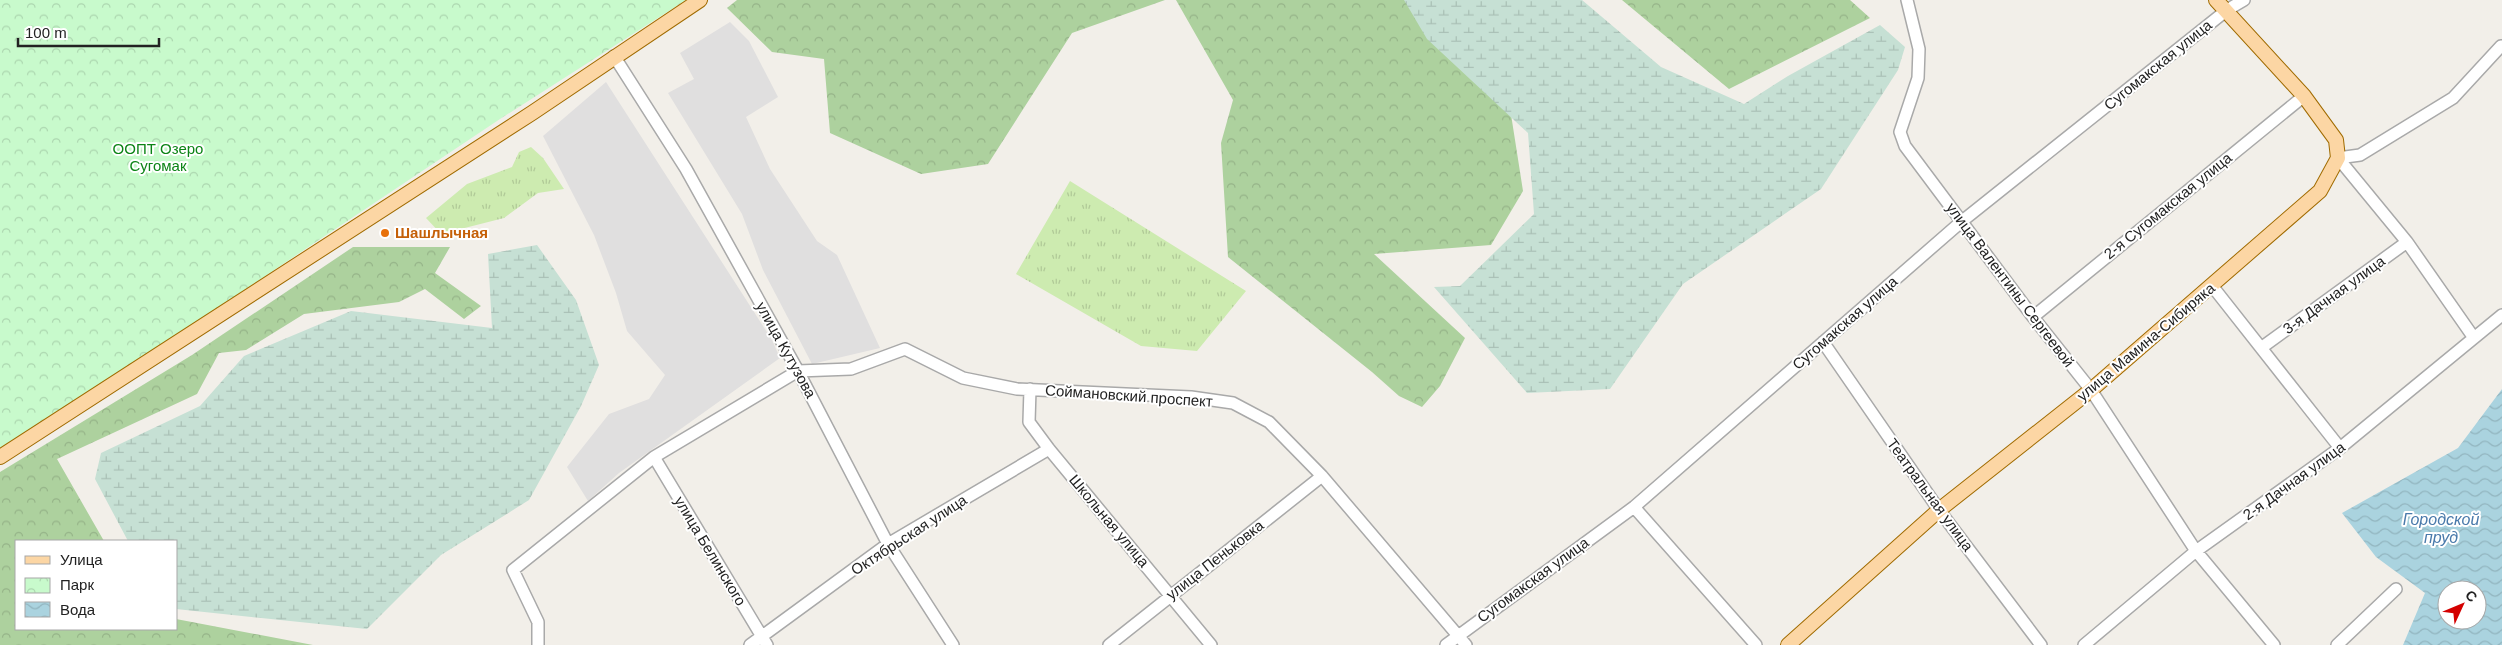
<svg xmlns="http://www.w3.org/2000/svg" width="2502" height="645" viewBox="0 0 2502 645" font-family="Helvetica,sans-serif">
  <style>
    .residential { fill: #e0dfdf }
    .grass { fill: url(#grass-tufts) }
    .forest { fill: url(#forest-crowns) }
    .wetland { fill: url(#wetland-marsh) }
    .park { fill: url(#park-crowns) }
    .water { fill: url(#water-waves); fill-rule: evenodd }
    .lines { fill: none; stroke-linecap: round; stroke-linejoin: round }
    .minor-casing { stroke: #a9a9a9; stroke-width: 14 }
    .major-casing { stroke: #a06b00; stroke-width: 16 }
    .minor { stroke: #fff; stroke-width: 11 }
    .major { stroke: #fcd6a4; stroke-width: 14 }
    .food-dot { fill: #e8710a; stroke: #fff; stroke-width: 2 }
    .labels { text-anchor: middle; stroke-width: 4; stroke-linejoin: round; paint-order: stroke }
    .street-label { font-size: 15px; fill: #222; stroke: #fff }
    .park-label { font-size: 15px; fill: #0c8416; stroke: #fff }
    .food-label { font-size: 15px; font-weight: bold; fill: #c56008; stroke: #fff; text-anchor: start }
    .water-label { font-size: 16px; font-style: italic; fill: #4a7aab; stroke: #fff }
  </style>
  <defs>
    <pattern id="grass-tufts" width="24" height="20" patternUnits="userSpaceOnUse" patternTransform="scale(1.25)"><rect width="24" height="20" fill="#cdebb0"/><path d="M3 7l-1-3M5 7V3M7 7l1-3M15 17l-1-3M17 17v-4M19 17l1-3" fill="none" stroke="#b0c997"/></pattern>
    <pattern id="forest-crowns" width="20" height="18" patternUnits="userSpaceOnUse" patternTransform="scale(1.25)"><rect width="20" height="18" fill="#add19e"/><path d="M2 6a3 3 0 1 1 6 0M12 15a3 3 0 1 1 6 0" fill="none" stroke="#95b388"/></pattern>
    <pattern id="wetland-marsh" width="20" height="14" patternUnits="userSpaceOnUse" patternTransform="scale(1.25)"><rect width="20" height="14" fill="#c6e0d4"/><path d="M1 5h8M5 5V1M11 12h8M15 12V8" fill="none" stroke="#aac0b6"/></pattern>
    <pattern id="park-crowns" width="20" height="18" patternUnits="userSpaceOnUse" patternTransform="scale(1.25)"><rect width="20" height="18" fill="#c8facc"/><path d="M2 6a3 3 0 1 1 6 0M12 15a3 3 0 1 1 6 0" fill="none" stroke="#acd6af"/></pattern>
    <pattern id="water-waves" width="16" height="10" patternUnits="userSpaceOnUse" patternTransform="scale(1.25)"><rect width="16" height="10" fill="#aad3df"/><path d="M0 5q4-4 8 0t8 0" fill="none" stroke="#92b5bf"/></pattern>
  </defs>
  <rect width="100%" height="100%" fill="#f2efe9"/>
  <path class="residential" d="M730,22L749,41L778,97L746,117L770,169L817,241L837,255L880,348L812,364L763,270L742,214L668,93L694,79L680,53Z
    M606,82L772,340L780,358L619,473L588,501L567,467L609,414L649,399L665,375L627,331L616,293L594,235L543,136Z"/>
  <path class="grass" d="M531,147L543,158L564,189L538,193L504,218L441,234L426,218L467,184L512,167L519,152Z
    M1070,181L1246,291L1197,351L1141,346L1016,274Z"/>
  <path class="forest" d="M737,0H1165L1072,33L988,164L921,174L830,133L824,59L772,52L727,8Z
    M1176,0H1415L1510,108L1523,191L1491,245L1374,254L1465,338L1440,386L1422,407L1399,396L1372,372L1228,257L1221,143L1233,100Z
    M1622,0H1850L1870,18L1729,89Z
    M353,247H450L435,273L481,306L464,319L425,289L399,302L304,314L246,350L219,353L197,394L57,459L104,541H16V629H176V619L313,645H0V472L192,355Z"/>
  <path class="wetland" d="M1404,0H1582L1661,67L1744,104L1788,76L1880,25L1905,47L1898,70L1821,189L1683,284L1610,389L1527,393L1434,287L1460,286L1534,214L1528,133L1427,39Z
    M537,245L576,300L599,365L581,406L529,500L441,555L367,629L176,609V541H128L95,479L101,453L200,406L244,356L351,311L492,328L488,254Z"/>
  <path class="park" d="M0,0H686L500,119L63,411L0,449Z"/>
  <path class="water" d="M2502,389V645H2403L2425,593L2376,557L2342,513L2458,448ZM2447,590H2477V620H2447Z"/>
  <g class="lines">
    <defs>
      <path id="minor" d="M1907,0L1919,49L1918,78L1900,132L1905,146L2033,317L2091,390L2196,551L2274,645
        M614,56L686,169L798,371L888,544L953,645
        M2338,158L2407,242L2474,338
        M2338,158L2360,155L2453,98L2501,46
        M2213,287L2340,448
        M2033,317L2304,96
        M1823,342L1939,510L2041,645
        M2261,348L2407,242
        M1030,389L1029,422L1049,449L1211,645
        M654,457L767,645
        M1634,507L1756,645
        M538,645V622L513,570L654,457L798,371L851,369L905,349L963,378L1017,389L1191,397L1233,403L1269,422L1322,476L1466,645
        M750,645L888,544L1049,449
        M1109,645L1322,476
        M1446,645L1634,507L1961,222L2227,10L2244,0
        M2084,645L2196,551L2340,448L2502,315
        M2337,645L2396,589"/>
      <path id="major" d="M0,457L532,113L700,0
        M1788,645L1939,510L2091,390L2320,191L2338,158L2336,140L2304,96L2216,0"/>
    </defs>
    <use href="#minor" class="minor-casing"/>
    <use href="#major" class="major-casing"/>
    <use href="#minor" class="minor"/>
    <use href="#major" class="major"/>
  </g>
  <circle class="food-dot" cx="385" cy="233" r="5"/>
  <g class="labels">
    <g class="street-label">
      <text transform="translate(2158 65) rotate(-39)" y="5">Сугомакская улица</text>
      <text transform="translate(2168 206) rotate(-39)" y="5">2-я Сугомакская улица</text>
      <text transform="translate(2010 285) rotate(53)" y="5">улица Валентины Сергеевой</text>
      <text transform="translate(2334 295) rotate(-36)" y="5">3-я Дачная улица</text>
      <text transform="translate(1845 323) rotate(-41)" y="5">Сугомакская улица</text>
      <text transform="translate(2146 342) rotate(-40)" y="5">улица Мамина-Сибиряка</text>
      <text transform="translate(786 350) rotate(61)" y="5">улица Кутузова</text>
      <text transform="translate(1129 396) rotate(4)" y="5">Соймановский проспект</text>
      <text transform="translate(2294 481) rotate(-36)" y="5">2-я Дачная улица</text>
      <text transform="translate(1930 495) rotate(54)" y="5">Театральная улица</text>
      <text transform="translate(1109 521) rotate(50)" y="5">Школьная улица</text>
      <text transform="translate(909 535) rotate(-33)" y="5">Октябрьская улица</text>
      <text transform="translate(710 551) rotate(59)" y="5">улица Белинского</text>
      <text transform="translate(1215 560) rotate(-38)" y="5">улица Пеньковка</text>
      <text transform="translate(1533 580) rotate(-36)" y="5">Сугомакская улица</text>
    </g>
    <g class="park-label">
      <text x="158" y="154">ООПТ Озеро<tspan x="158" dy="17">Сугомак</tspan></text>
    </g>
    <g class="food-label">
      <text x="395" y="238">Шашлычная</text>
    </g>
    <g class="water-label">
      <text x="2441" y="525">Городской<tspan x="2441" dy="18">пруд</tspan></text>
    </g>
  </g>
  <rect x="15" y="540" width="162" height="90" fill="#ffffff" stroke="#a7a7a7"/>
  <rect x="25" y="556" width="25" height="8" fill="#fcd6a4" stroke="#a7a7a7"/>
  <text x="60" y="565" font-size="15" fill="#222222">Улица</text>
  <rect x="25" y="578" width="25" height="15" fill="url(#park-crowns)" stroke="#a7a7a7"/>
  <text x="60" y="590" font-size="15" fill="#222222">Парк</text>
  <rect x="25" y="602" width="25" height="15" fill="url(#water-waves)" stroke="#a7a7a7"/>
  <text x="60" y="615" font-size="15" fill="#222222">Вода</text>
  <g transform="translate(2462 605) rotate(46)"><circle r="24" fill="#ffffff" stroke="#a7a7a7"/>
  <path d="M0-4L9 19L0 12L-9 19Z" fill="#d40000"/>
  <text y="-8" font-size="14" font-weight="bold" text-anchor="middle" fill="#222222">С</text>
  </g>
  <path d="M18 38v8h141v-8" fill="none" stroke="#222222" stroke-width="2.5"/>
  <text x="25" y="38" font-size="15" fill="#222222" stroke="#ffffff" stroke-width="4" paint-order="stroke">100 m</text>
</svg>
